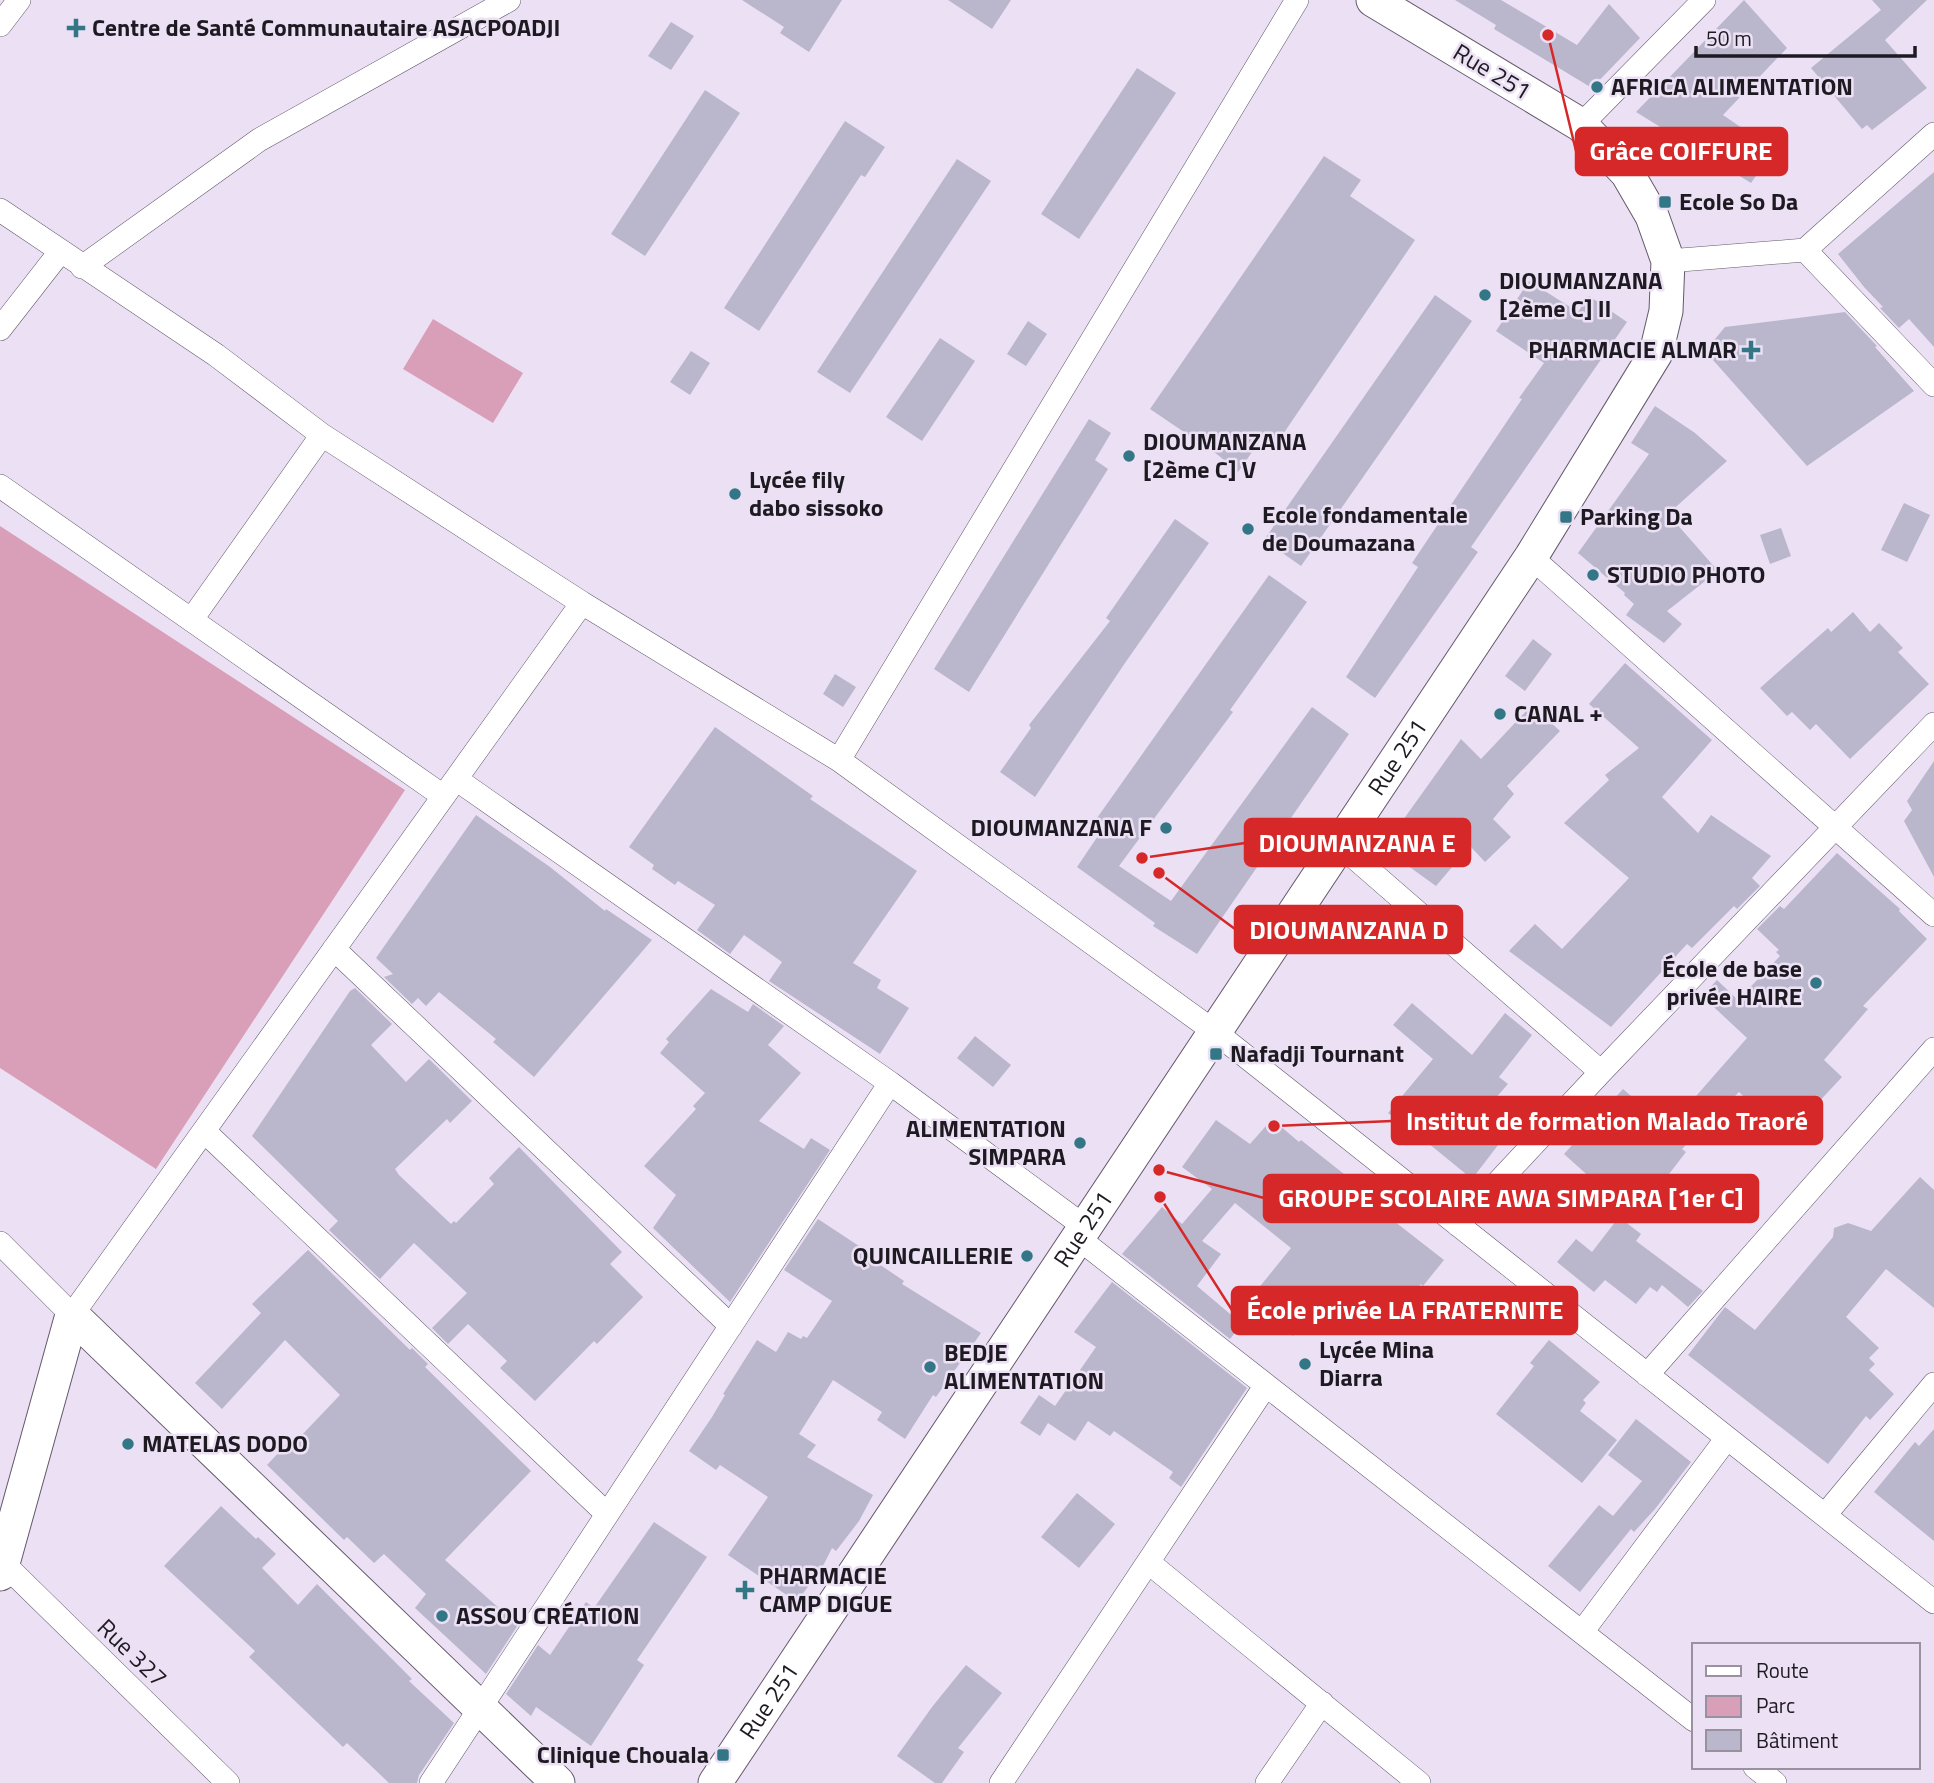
<svg xmlns="http://www.w3.org/2000/svg" width="1934" height="1783" viewBox="0 0 1934 1783" font-family="'Titillium Web',sans-serif">
  <style>
    .green { fill: #d99fb9 }
    .building { fill: #bab7cd }
    .lines { fill: none; stroke-linecap: round; stroke-linejoin: round }
    .street-casing { stroke: #64596b; stroke-width: 24 }
    .secondary-casing { stroke: #64596b; stroke-width: 35 }
    .street { stroke: #fff; stroke-width: 23 }
    .secondary { stroke: #fff; stroke-width: 33 }
    .poi-dot { fill: #337787; stroke: #ece0f4; stroke-width: 2.5 }
    .labels { text-anchor: middle; stroke-width: 5; stroke-linejoin: round; paint-order: stroke }
    .poi-label { font-size: 24px; font-weight: bold; fill: #1e1a21; stroke: #ece0f4; text-anchor: start }
    .street-label { font-size: 24px; fill: #1e1a21; stroke: #ece0f4 }
    .leader { fill: none; stroke: #d62828; stroke-width: 2.5 }
    .callout-dot { fill: #d62828; stroke: #ece0f4; stroke-width: 2.5 }
    .callout { fill: #d62828; stroke: #d62828; stroke-width: 2.5 }
    .callout-label { font-size: 26px; text-anchor: middle; font-weight: bold; fill: #fff }
  </style>
  <rect width="100%" height="100%" fill="#ece0f4"/>
  <path class="green" d="M433,319L523,373L493,423L403,369Z
    M0,526L405,790L156,1169L0,1068Z"/>
  <path class="building" d="M742,0H842L809,52L780,33L784,27Z
    M948,0H1011L992,29Z
    M1455,0H1501L1577,45L1609,4L1640,38L1592,88L1494,29L1496,25Z
    M1744,0L1787,48L1723,115L1774,150L1751,183L1636,112Z
    M1872,0H1927L1885,40L1927,88L1872,130L1867,125L1862,129L1811,68L1881,10Z
    M671,22L694,36L671,70L648,56Z
    M1137,68L1176,93L1079,239L1041,214Z
    M705,90L740,113L645,256L611,234Z
    M845,121L885,147L865,177L861,175L759,331L724,308Z
    M1324,156L1361,180L1350,196L1415,240L1277,443L1264,435L1238,472L1218,455L1150,409Z
    M957,159L991,181L850,393L817,372Z
    M1934,172V347L1909,319L1899,328L1880,308L1883,307L1864,287L1838,254Z
    M1529,281L1578,312L1589,296L1627,322L1471,547L1478,552L1375,698L1346,677L1418,567L1412,563L1522,399L1519,398L1544,363L1496,331Z
    M1435,295L1472,321L1301,566L1264,540Z
    M1845,312L1877,346L1875,347L1914,391L1807,466L1705,351L1725,327Z
    M1028,321L1047,334L1026,366L1007,354Z
    M940,338L975,361L922,441L886,417Z
    M691,351L710,363L690,395L670,382Z
    M1655,406L1695,433L1727,461L1668,514L1718,571L1667,611L1682,624L1664,643L1626,615L1634,604L1624,595L1625,593L1578,553L1649,454L1631,443Z
    M1089,419L1111,433L1095,460L1108,469L969,692L934,669Z
    M1904,503L1930,515L1907,562L1881,550Z
    M1175,519L1209,543L1125,663L1035,797L1000,772L1031,728L1029,725L1110,621L1106,618Z
    M1781,528L1791,556L1770,564L1760,535Z
    M1269,575L1307,602L1230,710L1233,712L1119,866L1171,901L1312,707L1349,734L1197,954L1153,926L1155,923L1077,867L1106,824L1097,818Z
    M1853,612L1870,632L1879,623L1903,648L1898,652L1929,684L1850,759L1816,724L1810,730L1792,712L1787,716L1760,688L1828,628L1831,632Z
    M1533,639L1552,654L1525,691L1505,676Z
    M1625,663L1712,740L1662,797L1698,833L1711,815L1771,856L1752,878L1760,886L1737,909L1734,906L1692,948L1687,944L1611,1027L1509,951L1535,924L1562,949L1629,878L1564,823L1609,780L1605,775L1639,748L1589,704Z
    M835,674L856,687L843,707L823,694Z
    M1532,705L1560,731L1507,786L1514,794L1493,819L1511,837L1485,862L1470,846L1436,886L1383,848L1461,739L1481,759Z
    M715,727L813,796L810,799L917,871L853,963L881,980L877,988L909,1008L880,1054L769,981L782,962L744,935L730,954L697,930L715,905L678,881L675,885L652,869L654,865L629,847Z
    M1934,761V877L1904,821L1912,810L1907,801Z
    M476,815L550,867L605,911L606,909L652,940L534,1077L493,1042L496,1039L439,992L426,1006L418,998L412,1004L384,977L393,974L376,958Z
    M1837,853L1900,909L1899,911L1927,939L1863,1006L1868,1009L1824,1060L1842,1077L1786,1137L1739,1092L1682,1149L1686,1152L1635,1218L1564,1154L1623,1089L1668,1128L1747,1038L1702,996L1717,980L1738,1000L1780,956L1776,952L1779,950L1757,929L1780,906L1784,909Z
    M355,988L392,1024L371,1045L406,1082L429,1059L472,1101L450,1123L447,1119L395,1169L399,1175L451,1224L454,1221L456,1223L494,1184L489,1178L519,1147L622,1252L610,1264L643,1297L597,1344L594,1341L535,1401L500,1368L507,1361L468,1324L448,1344L432,1328L467,1293L414,1243L380,1279L329,1230L338,1221L252,1136L350,991Z
    M711,989L748,1012L753,1004L784,1026L768,1045L801,1073L759,1121L804,1149L811,1138L830,1150L730,1302L653,1228L676,1195L644,1166L696,1109L693,1106L705,1093L660,1053L669,1042L666,1039Z
    M1412,1003L1472,1055L1505,1013L1532,1035L1499,1077L1508,1084L1487,1108L1512,1127L1472,1179L1428,1143L1388,1113L1433,1059L1393,1025Z
    M975,1036L1011,1065L993,1087L957,1058Z
    M1272,1119L1299,1142L1301,1140L1344,1174L1340,1179L1444,1260L1423,1286L1421,1284L1386,1328L1334,1286L1293,1336L1249,1300L1291,1248L1235,1203L1202,1241L1221,1254L1197,1286L1242,1324L1230,1339L1122,1254L1162,1207L1182,1224L1212,1189L1182,1167L1216,1120L1250,1144Z
    M1920,1177L1934,1190V1308L1886,1269L1846,1317L1879,1348L1869,1358L1875,1364L1869,1370L1894,1394L1870,1420L1866,1416L1828,1464L1688,1355L1725,1307L1755,1330L1833,1237L1834,1228L1848,1223L1871,1231Z
    M1619,1217L1641,1234L1636,1241L1703,1291L1688,1307L1662,1285L1657,1292L1650,1287L1636,1304L1605,1280L1594,1292L1557,1262L1576,1239L1592,1252Z
    M818,1219L862,1248L860,1251L904,1281L902,1284L981,1333L936,1397L933,1395L905,1439L877,1420L882,1412L833,1380L799,1434L816,1445L807,1457L873,1495L859,1521L836,1551L832,1548L824,1564L797,1602L728,1555L768,1497L720,1465L716,1470L689,1451L712,1417L725,1395L723,1394L757,1340L776,1352L788,1332L801,1339L803,1336L807,1338L832,1301L784,1270Z
    M308,1250L410,1350L412,1348L428,1364L425,1367L531,1471L445,1560L518,1625L486,1674L415,1608L426,1594L384,1554L374,1563L347,1537L344,1540L267,1465L295,1435L299,1438L340,1395L285,1340L222,1409L195,1383L261,1313L252,1304Z
    M1112,1282L1247,1388L1181,1487L1169,1478L1173,1472L1114,1431L1110,1436L1088,1421L1075,1441L1048,1423L1040,1436L1020,1423L1039,1395L1055,1406L1096,1347L1074,1332Z
    M1549,1340L1600,1382L1583,1400L1586,1403L1580,1411L1617,1440L1582,1483L1496,1414L1534,1366L1530,1363Z
    M1636,1419L1691,1462L1655,1509L1634,1532L1631,1529L1580,1592L1548,1566L1599,1505L1613,1516L1642,1481L1608,1455Z
    M1934,1429V1541L1874,1492L1915,1442L1919,1446Z
    M1077,1493L1115,1524L1079,1568L1041,1537Z
    M221,1506L256,1539L258,1537L276,1554L262,1568L298,1605L317,1584L412,1679L409,1681L454,1723L419,1775L417,1783H389L347,1743L343,1747L249,1657L255,1651L164,1566Z
    M654,1522L707,1557L637,1660L644,1665L591,1746L536,1707L531,1716L506,1694L538,1645L550,1655L586,1602L594,1608Z
    M966,1665L1002,1693L958,1748L964,1752L942,1783H935L897,1756L932,1707Z"/>
  <g class="lines">
    <defs>
      <path id="street" d="M0,25L19,0
        M1581,125L1704,0
        M0,210L216,355L322,435L582,603L839,760L1215,1032L1934,1602
        M1805,250L1934,385
        M1668,261L1805,250L1934,134
        M82,267L259,140L509,0
        M0,329L60,252
        M0,486L443,796
        M1531,557L1934,915
        M192,619L322,435
        M839,760L1297,0
        M456,779L890,1083L1085,1227
        M1340,845L1601,1072
        M334,949L731,1326
        M204,1131L607,1514
        M1458,1225L1601,1072L1934,724
        M1078,1238L1694,1720
        M0,1243L72,1315L582,603
        M1647,1375L1934,1049
        M1825,1515L1934,1384
        M0,1560L228,1783
        M1148,1562L1419,1783
        M1582,1632L1727,1438
        M1755,1767L1775,1783
        M431,1783L890,1083
        M1001,1783L1266,1385
        M1267,1783L1322,1703"/>
      <g id="secondary">
        <path d="M0,1574L72,1315L558,1783"/>
        <path id="s1" d="M715,1783L1531,557L1656,353L1666,311L1668,261L1652,216L1627,173L1581,125L1373,0"/>
      </g>
    </defs>
    <use href="#street" class="street-casing"/>
    <use href="#secondary" class="secondary-casing"/>
    <use href="#street" class="street"/>
    <use href="#secondary" class="secondary"/>
  </g>
  <g class="poi-dot">
    <path d="M72.5 17.5h7v7h7v7h-7v7h-7v-7h-7v-7h7z"/>
    <circle cx="1597" cy="87" r="7"/>
    <rect x="1658" y="195" width="14" height="14" rx="3.5"/>
    <circle cx="1485" cy="295" r="7"/>
    <path d="M1747.5 339.5h7v7h7v7h-7v7h-7v-7h-7v-7h7z"/>
    <circle cx="1129" cy="456" r="7"/>
    <circle cx="735" cy="494" r="7"/>
    <rect x="1559" y="510" width="14" height="14" rx="3.5"/>
    <circle cx="1248" cy="529" r="7"/>
    <circle cx="1593" cy="575" r="7"/>
    <circle cx="1500" cy="714" r="7"/>
    <circle cx="1166" cy="828" r="7"/>
    <circle cx="1816" cy="983" r="7"/>
    <rect x="1209" y="1047" width="14" height="14" rx="3.5"/>
    <circle cx="1080" cy="1143" r="7"/>
    <circle cx="1027" cy="1256" r="7"/>
    <circle cx="1305" cy="1364" r="7"/>
    <circle cx="930" cy="1367" r="7"/>
    <circle cx="128" cy="1444" r="7"/>
    <path d="M741.5 1579.5h7v7h7v7h-7v7h-7v-7h-7v-7h7z"/>
    <circle cx="442" cy="1616" r="7"/>
    <rect x="716" y="1748" width="14" height="14" rx="3.5"/>
  </g>
  <g class="labels">
    <g class="poi-label">
      <text x="92" y="36">Centre de Santé Communautaire ASACPOADJI</text>
      <text x="1611" y="95">AFRICA ALIMENTATION</text>
      <text x="1679" y="210">Ecole So Da</text>
      <text x="1499" y="289">DIOUMANZANA<tspan x="1499" dy="28">[2ème C] II</tspan></text>
      <text x="1737" y="358" text-anchor="end">PHARMACIE ALMAR</text>
      <text x="1143" y="450">DIOUMANZANA<tspan x="1143" dy="28">[2ème C] V</tspan></text>
      <text x="749" y="488">Lycée fily<tspan x="749" dy="28">dabo sissoko</tspan></text>
      <text x="1262" y="523">Ecole fondamentale<tspan x="1262" dy="28">de Doumazana</tspan></text>
      <text x="1580" y="525">Parking Da</text>
      <text x="1607" y="583">STUDIO PHOTO</text>
      <text x="1514" y="722">CANAL +</text>
      <text x="1152" y="836" text-anchor="end">DIOUMANZANA F</text>
      <text x="1802" y="977" text-anchor="end">École de base<tspan x="1802" dy="28">privée HAIRE</tspan></text>
      <text x="1230" y="1062">Nafadji Tournant</text>
      <text x="1066" y="1137" text-anchor="end">ALIMENTATION<tspan x="1066" dy="28">SIMPARA</tspan></text>
      <text x="1013" y="1264" text-anchor="end">QUINCAILLERIE</text>
      <text x="1319" y="1358">Lycée Mina<tspan x="1319" dy="28">Diarra</tspan></text>
      <text x="944" y="1361">BEDJE<tspan x="944" dy="28">ALIMENTATION</tspan></text>
      <text x="142" y="1452">MATELAS DODO</text>
      <text x="759" y="1584">PHARMACIE<tspan x="759" dy="28">CAMP DIGUE</tspan></text>
      <text x="456" y="1624">ASSOU CRÉATION</text>
      <text x="709" y="1763" text-anchor="end">Clinique Chouala</text>
    </g>
    <g class="street-label">
      <text transform="translate(1492 72) rotate(31)" y="8">Rue 251</text>
      <text dy="8" stroke="none"><textPath href="#s1" startOffset="1232">Rue 251</textPath></text>
      <text dy="8" stroke="none"><textPath href="#s1" startOffset="665">Rue 251</textPath></text>
      <text transform="translate(132 1653) rotate(44)" y="8">Rue 327</text>
      <text dy="8" stroke="none"><textPath href="#s1" startOffset="98">Rue 251</textPath></text>
    </g>
  </g>
  <path class="leader" d="M1548 35L1576 151M1142 858L1245 843M1159 873L1235 929M1274 1126L1392 1121M1159 1170L1264 1198M1160 1197L1232 1310"/>
  <g class="callout-dot">
    <circle cx="1548" cy="35" r="7"/>
    <circle cx="1142" cy="858" r="7"/>
    <circle cx="1159" cy="873" r="7"/>
    <circle cx="1274" cy="1126" r="7"/>
    <circle cx="1159" cy="1170" r="7"/>
    <circle cx="1160" cy="1197" r="7"/>
  </g>
  <g class="callout">
    <rect x="1576" y="128" width="211" height="47" rx="7"/>
    <rect x="1245" y="819" width="225" height="47" rx="7"/>
    <rect x="1235" y="906" width="227" height="47" rx="7"/>
    <rect x="1392" y="1097" width="430" height="47" rx="7"/>
    <rect x="1264" y="1175" width="494" height="47" rx="7"/>
    <rect x="1232" y="1287" width="345" height="47" rx="7"/>
  </g>
  <g class="callout-label">
    <text x="1681" y="160">Grâce COIFFURE</text>
    <text x="1357" y="852">DIOUMANZANA E</text>
    <text x="1349" y="939">DIOUMANZANA D</text>
    <text x="1607" y="1130">Institut de formation Malado Traoré</text>
    <text x="1511" y="1207">GROUPE SCOLAIRE AWA SIMPARA [1er C]</text>
    <text x="1405" y="1319">École privée LA FRATERNITE</text>
  </g>
  <rect x="1692" y="1643" width="228" height="126" fill="#ece0f4" stroke="#9a91a0" stroke-width="2"/>
  <rect x="1706" y="1666" width="35" height="10" fill="#ffffff" stroke="#9a91a0" stroke-width="2"/>
  <text x="1756" y="1678" font-size="21" fill="#1e1a21">Route</text>
  <rect x="1706" y="1696" width="35" height="21" fill="#d99fb9" stroke="#9a91a0" stroke-width="2"/>
  <text x="1756" y="1713" font-size="21" fill="#1e1a21">Parc</text>
  <rect x="1706" y="1730" width="35" height="21" fill="#bab7cd" stroke="#9a91a0" stroke-width="2"/>
  <text x="1756" y="1748" font-size="21" fill="#1e1a21">Bâtiment</text>
  <path d="M1696 46v10h219v-10" fill="none" stroke="#1e1a21" stroke-width="3.5"/>
  <text x="1706" y="46" font-size="21" fill="#1e1a21" stroke="#ece0f4" stroke-width="5" paint-order="stroke">50 m</text>
</svg>
